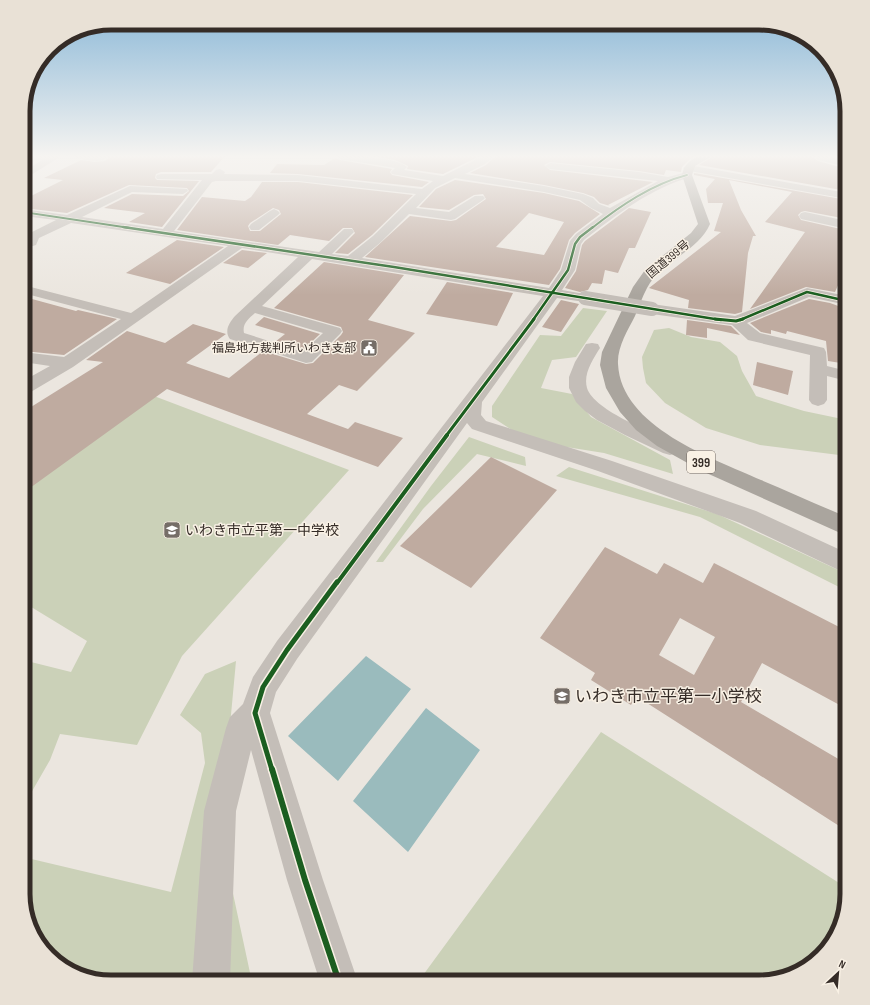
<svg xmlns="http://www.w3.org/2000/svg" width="870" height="1005" viewBox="0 0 870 1005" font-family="'Sofia Sans Condensed','Noto Sans JP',sans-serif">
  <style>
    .green { fill: #cbd1b8 }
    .water { fill: #9abbbd }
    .building { fill: #bfaba0; fill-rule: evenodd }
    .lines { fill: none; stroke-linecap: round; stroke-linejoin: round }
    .minor { fill: #c4beb8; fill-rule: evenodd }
    .highway { fill: #aaa59e; fill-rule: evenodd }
    .minor-bridge { stroke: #c4beb8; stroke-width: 14 }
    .cycleway-far5-casing { stroke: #f9f1e5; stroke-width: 3 }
    .cycleway-far4-casing { stroke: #f9f1e5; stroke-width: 4 }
    .cycleway-far3-casing { stroke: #f9f1e5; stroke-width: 5 }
    .cycleway-far2-casing { stroke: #f9f1e5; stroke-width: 6 }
    .cycleway-far1-casing { stroke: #f9f1e5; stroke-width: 8 }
    .cycleway-casing { stroke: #f9f1e5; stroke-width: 9 }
    .cycleway-far5 { stroke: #1b5e20; stroke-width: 2 }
    .cycleway-far4 { stroke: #1b5e20; stroke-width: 2.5 }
    .cycleway-far3 { stroke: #1b5e20; stroke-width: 3 }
    .cycleway-far2 { stroke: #1b5e20; stroke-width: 4 }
    .cycleway-far1 { stroke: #1b5e20; stroke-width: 5 }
    .cycleway { stroke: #1b5e20; stroke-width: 6 }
    .labels { text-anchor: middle; stroke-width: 3; stroke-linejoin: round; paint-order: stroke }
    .far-street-label { font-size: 12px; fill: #352c27; stroke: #f9f1e5 }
    .far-poi-label { font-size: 12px; fill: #352c27; stroke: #f9f1e5; text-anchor: end }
    .shield { fill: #f9f1e5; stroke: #706760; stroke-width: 1 }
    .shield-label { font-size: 13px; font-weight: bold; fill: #352c27 }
    .poi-label { font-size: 14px; fill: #352c27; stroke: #f9f1e5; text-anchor: start }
    .near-poi-label { font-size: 17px; fill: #352c27; stroke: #f9f1e5; text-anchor: start }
    .rim { fill: none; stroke: #352c27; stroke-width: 5 }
  </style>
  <rect width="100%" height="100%" fill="#ebe6df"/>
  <path class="green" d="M583,308L607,311L576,357L552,360L541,388L572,394L591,417L670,460L673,474L604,453L560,446L512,430L492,417V406L540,335L561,336Z
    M669,328L691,337L720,342L737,356L742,371L756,396L804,411L847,420V456L760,445L706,428L665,403L646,383L643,368L642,357L654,330Z
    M154,396L349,470L182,656L137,745L60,734L50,760L23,807V660L71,672L87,641L23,602V487Z
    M469,437L525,457L526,466L477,454L423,509L383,562H376L431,486Z
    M569,467L717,514L847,574V591L700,517L556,476Z
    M236,661L220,833L252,982H111L72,973L41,947L23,894V857L171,892L205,763L201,733L180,715L205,674Z
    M601,732L847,888L838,933L812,964L759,982H418Z"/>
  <path class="water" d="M366,656L411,689L338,781L288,736Z
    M426,708L480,750L408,852L353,801Z"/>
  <path class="building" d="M106,155H139L136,156L226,155L211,172H161L156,174L155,178L157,180L199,181L162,227L129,222L145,213L104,208L132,194L183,196L189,191L187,188L129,185L67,213L23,208V200L63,180L44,178L81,160L95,162L105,161L108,158Z
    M365,155H482L443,174L407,169L408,166L395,160Z
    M497,155H698L690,159L682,167L681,172L666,170L664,175L639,171L550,162L544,165L550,170L653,182L608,205L610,206L600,203L594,197L583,193L544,185L470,173L486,165Z
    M715,155H817L814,158L818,161L847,169V191L699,165Z
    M335,158L340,160L392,169L390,172L392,175L429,182L422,187L298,174L270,173L277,164L324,165Z
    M694,173L847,200V219L805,211L801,212L798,215L801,220L845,230L842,236L847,237L841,256L847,257V265L835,292L806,287L750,309L805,232L765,222L792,192L729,180L741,210L756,236H753L748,253L742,312L735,314L688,308L689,300L649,288L721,232L714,231L723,203H708L706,189L715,179L694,175Z
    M455,180L544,193L579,201L600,214L575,233L569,240L560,269L549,285L365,257L410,216L451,221L456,220L486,199L483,194L474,195L449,210L419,207L436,189ZM529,213L564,222L544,255L496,247Z
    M262,182H298L413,195L372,235L348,254L335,253L355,233L352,228H343L329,241L290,235L278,245L177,230L202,197L245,201L251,197ZM273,208L279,210L281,214L260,231H250L248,226L250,223Z
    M629,208L651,212L635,248H629L618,273L605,270L602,284L592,283L588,290L580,292L565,288L576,271L582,245L585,241Z
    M177,240L224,247L170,284L126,273Z
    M242,250L267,253L248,268L223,263Z
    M324,262L404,275L368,320L415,333L357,391L339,385L307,414L348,429L355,422L403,438L378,467L167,389L23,493V412L103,362L86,360L127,331L165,343L193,324L226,334L186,363L229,378L263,351L306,364L313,363L341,335L343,332L341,327L274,308Z
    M447,282L513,293L497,326L426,314Z
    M32,299L76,311L78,310L117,319L64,355L23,351V304Z
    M809,299L830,303L841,307L840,309L847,311V364L828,361L826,341L787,331L786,334L771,330V334L761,332L750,323Z
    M561,300L579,304L561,332L542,327Z
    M264,317L320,334L303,350L275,342L285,334L255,325Z
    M687,320L731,326L740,335L707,328V338L686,335Z
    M757,362L793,371L788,395L753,385Z
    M491,457L557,490L471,588L400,546Z
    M605,547L657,574L664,563L703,583L714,563L847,631V709L762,663L741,702L847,764V831L636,696L631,705L591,680L595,673L540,638ZM680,618L715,637L694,675L659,655Z"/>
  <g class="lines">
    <path class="minor" d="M23,155H61L55,160L23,180V172L42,160L23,159Z
      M72,155L105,156L107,158C102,163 77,160 72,155Z
      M336,155C349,155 400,158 407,167L404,170L443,176L485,155H496L485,164L465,174L544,186L583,194L593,198L599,204L610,208L658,181L550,169L545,166L550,163L639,172L668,177L687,172L691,173L692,175L691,177C651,188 616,215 584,240L581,244L575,270L562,290L590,295L592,298L590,301L585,302L557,298L482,402L481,415L486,421L612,461L756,511L847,553V574L740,523L598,471L472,429L467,423L297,659L276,692L270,713L323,880L358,982H320L287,880L251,750L236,811L230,982H192L204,811L226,728L230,717L243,704L253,677L277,641L543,296L312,259L262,306L340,328L342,331L340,334L312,362L306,363L230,339C224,331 229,323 235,316L298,257L242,248L73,367L29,393L23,394V381L50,366L23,362V352L64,357L121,319L23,293V285L131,313L228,246L71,223L39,238L36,245L23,249V241L26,240L30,233L56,220L23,216V209L67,215L130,186L187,189L188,191L183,194L132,192L82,217L163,229L202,180L157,179L156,177L157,175L161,174H212L216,170L220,169L225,172L224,174L298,175L422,189L433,181L392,174L391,172L395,168L340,159L337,158ZM455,178L544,192L580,200L591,208L603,214L576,234L570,241L561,270L549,288L362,258L381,242L409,214L451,220L455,219L483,200L485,198L483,196H475L449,212L416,208L435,188ZM216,181H298L416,194L373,236L348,256L332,254L354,232L352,229H344L319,252L174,231L212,182ZM255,313L323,333L303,352L244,333C242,324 248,319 255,313Z
      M821,155L847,161V167L818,160L816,158L818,156Z
      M688,165L847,193V199L684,170L683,168Z
      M274,209L278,211L280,213L278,215L259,230H251L249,227L251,224L270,211Z
      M805,212L847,221V229L801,219L799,216L801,213Z
      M807,288L847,296V305L809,297L747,323L760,333L824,348L826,352L827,366L847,371V381L827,376V400L824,404L818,406L812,404L809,400L810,355L748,340L732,325L652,314L647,312L644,309L647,306L652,304L735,316Z
      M592,343L598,344L600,348C593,359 583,374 587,388C594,411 656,434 677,443L680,448L677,453L670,455L663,453L625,435L597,420L585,411L576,402L569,388V377L575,362L586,344Z"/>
    <path class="highway" d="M701,155H714L695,166L692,175L710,224C698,252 661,261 647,288C642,297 639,307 635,316C628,330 617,347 618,364C621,427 712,458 761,480C790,492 818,505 847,517V536L702,471L657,446L636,430L620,412L606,388L600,365L602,352L633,287L645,270L691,233L698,224L682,175C684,164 691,159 701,155Z"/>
    <path class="minor-bridge" d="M585,298L652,309"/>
    <defs>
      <path id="cycleway-far5" d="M23,212L130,228
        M592,228C620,206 652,184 687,175"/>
      <path id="cycleway-far4" d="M123,227L394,267L721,320
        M533,320L568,270L575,244L580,237L593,227
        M740,320L807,292L847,301"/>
      <path id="cycleway-far3" d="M715,319L736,321L743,319
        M446,436L534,319"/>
      <path id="cycleway-far2" d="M337,583L447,435"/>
      <path id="cycleway-far1" d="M272,770L255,713L263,687L287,650L337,582"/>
      <path id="cycleway" d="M272,769L305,880L339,982"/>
    </defs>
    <use href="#cycleway-far5" class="cycleway-far5-casing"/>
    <use href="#cycleway-far4" class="cycleway-far4-casing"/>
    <use href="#cycleway-far3" class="cycleway-far3-casing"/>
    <use href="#cycleway-far2" class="cycleway-far2-casing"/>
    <use href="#cycleway-far1" class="cycleway-far1-casing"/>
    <use href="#cycleway" class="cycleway-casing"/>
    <use href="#cycleway-far5" class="cycleway-far5"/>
    <use href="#cycleway-far4" class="cycleway-far4"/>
    <use href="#cycleway-far3" class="cycleway-far3"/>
    <use href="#cycleway-far2" class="cycleway-far2"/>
    <use href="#cycleway-far1" class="cycleway-far1"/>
    <use href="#cycleway" class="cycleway"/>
  </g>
  <linearGradient id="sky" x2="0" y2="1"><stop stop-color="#89b7d7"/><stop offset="0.53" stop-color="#f6f4f1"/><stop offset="1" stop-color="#f6f4f1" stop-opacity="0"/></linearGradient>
  <rect width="870" height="295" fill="url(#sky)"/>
  <defs>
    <symbol id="civic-square" viewBox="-11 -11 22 22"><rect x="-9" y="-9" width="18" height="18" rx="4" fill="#756d67" stroke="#f9f1e5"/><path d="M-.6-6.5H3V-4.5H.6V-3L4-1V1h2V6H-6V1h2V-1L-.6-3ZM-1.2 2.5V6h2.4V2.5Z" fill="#fff"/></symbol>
    <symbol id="school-square" viewBox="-11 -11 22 22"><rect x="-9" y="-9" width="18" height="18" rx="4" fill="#756d67" stroke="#f9f1e5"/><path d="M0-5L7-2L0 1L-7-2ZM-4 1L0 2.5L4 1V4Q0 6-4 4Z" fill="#fff"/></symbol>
  </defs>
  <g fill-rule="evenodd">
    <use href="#civic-square" x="359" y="338" width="20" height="20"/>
    <use href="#school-square" x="162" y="520" width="20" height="20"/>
    <use href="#school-square" x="552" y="686" width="20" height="20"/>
  </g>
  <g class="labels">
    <g class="far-street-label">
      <text transform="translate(668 259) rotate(-40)" y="4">国道399号</text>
    </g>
    <g class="far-poi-label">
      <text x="356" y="352">福島地方裁判所いわき支部</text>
    </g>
    <rect class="shield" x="687" y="451" width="28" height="22" rx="3"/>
    <g class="shield-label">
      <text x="701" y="467">399</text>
    </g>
    <g class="poi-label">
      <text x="185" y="535">いわき市立平第一中学校</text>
    </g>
    <g class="near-poi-label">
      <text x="575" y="702">いわき市立平第一小学校</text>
    </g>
  </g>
  <path d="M0 0H870V1005H0ZM111 30H759A81 81 0 0 1 840 111V894A81 81 0 0 1 759 975H111A81 81 0 0 1 30 894V111A81 81 0 0 1 111 30Z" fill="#e9e1d6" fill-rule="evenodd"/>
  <path class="rim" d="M111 30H759A81 81 0 0 1 840 111V894A81 81 0 0 1 759 975H111A81 81 0 0 1 30 894V111A81 81 0 0 1 111 30Z"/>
  <g transform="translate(838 973) rotate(26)" stroke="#f9f1e5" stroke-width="3" paint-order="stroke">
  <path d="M0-3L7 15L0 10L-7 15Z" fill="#352c27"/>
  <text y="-6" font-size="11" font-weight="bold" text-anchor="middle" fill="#352c27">N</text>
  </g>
</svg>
